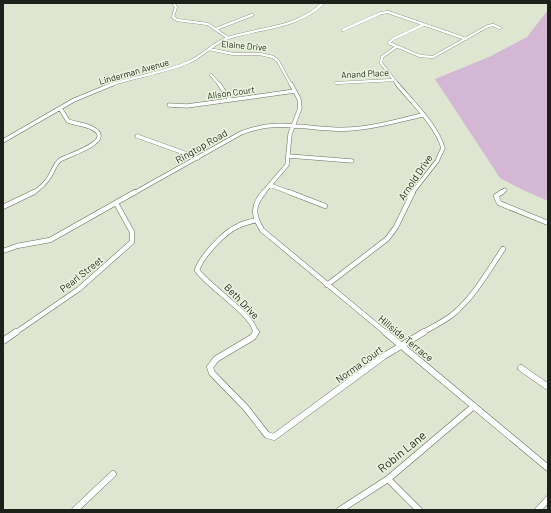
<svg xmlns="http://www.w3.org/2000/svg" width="551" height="513" viewBox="0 0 551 513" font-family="Barlow,sans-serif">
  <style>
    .green { fill: #d4b7d4 }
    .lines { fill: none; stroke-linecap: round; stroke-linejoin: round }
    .minor-far3-casing { stroke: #686f5d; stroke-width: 3 }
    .minor-far2-casing { stroke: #686f5d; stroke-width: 4.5 }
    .minor-far1-casing { stroke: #686f5d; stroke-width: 5.5 }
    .minor-casing { stroke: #686f5d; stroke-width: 7 }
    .minor-far3 { stroke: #fff; stroke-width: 2.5 }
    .minor-far2 { stroke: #fff; stroke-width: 3.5 }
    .minor-far1 { stroke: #fff; stroke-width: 4.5 }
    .minor { stroke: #fff; stroke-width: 6 }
    .labels { text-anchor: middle; stroke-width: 3; stroke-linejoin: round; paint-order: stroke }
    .far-street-label { font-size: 9px; fill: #1e2119; stroke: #ebf4df }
    .street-label { font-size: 10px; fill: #1e2119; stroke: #ebf4df }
    .near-street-label { font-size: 12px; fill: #1e2119; stroke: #ebf4df }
  </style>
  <rect width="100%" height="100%" fill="#dee6d2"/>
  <path class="green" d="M548,10V201L523,190L500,178L435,79L489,57L527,37Z"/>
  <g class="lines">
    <defs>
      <path id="minor-far3" d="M173,3L176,7L173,17L177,20L208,24L228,38
        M423,25L393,39L389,43L420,56L433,57L488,26L493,25L500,28
        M216,29L252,15
        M343,30L381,13L388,12L466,39
        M396,47L382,57L381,63L398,85
        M209,49L233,54H260L273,57L278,61L291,85
        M211,75L220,85
        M336,83L394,80
        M110,85C136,76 164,73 189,62C203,56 213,43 228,38C261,27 297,29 323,3"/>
      <path id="minor-far2" d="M219,84L230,100
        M397,84C412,102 437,126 443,148L437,161L412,193
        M169,105L187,106L295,91
        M137,136L198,158
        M3,141L74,100L113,84
        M289,156L352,161
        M270,185L291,193
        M33,193C39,189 46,183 50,176C53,171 55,164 60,160C65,156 118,141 92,128C84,124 76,124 68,121L60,108
        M134,193L241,133C281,117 310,131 350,129C375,128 399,120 423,115
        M263,193L287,165L290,134L300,108L299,99L291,84
        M500,193L505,190"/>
      <path id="minor-far1" d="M264,192C252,206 253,215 262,230L386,333
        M289,192L325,206
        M502,192L496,196L499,203L548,223
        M3,207L34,192
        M3,251L17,246L50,240L135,192
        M327,285L387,239L396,227L413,192
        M15,333L79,289L132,242V232L116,203
        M255,333C257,317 206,285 197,270C202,256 224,232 238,226C243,223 250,222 256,220
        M422,333C432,327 443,322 452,315C473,298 488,272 503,249"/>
      <path id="minor" d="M256,332L253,337L216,359L210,367L212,373L246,408L267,435L274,437L384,356L424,332
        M385,332L548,468
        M3,341L16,332
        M521,368L548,387
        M388,479L419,510
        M75,510L113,474
        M340,510L388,479L474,406
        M538,510L548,499"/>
    </defs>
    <use href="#minor-far3" class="minor-far3-casing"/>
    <use href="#minor-far2" class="minor-far2-casing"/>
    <use href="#minor-far1" class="minor-far1-casing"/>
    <use href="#minor" class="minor-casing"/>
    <use href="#minor-far3" class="minor-far3"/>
    <use href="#minor-far2" class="minor-far2"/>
    <use href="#minor-far1" class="minor-far1"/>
    <use href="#minor" class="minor"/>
  </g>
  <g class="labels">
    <g class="far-street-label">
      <text transform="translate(244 46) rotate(5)" y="3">Elaine Drive</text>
      <text transform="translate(134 72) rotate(-16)" y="3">Linderman Avenue</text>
      <text transform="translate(365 74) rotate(-3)" y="3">Anand Place</text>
      <text transform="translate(231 93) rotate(-8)" y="3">Alison Court</text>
    </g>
    <g class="street-label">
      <text transform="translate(201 146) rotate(-30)" y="4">Ringtop Road</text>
      <text transform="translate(415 177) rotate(-56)" y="4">Arnold Drive</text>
      <text transform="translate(81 274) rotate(-38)" y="4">Pearl Street</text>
      <text transform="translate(242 301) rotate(46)" y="4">Beth Drive</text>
      <text transform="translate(406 338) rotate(39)" y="4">Hillside Terrace</text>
      <text transform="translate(359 364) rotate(-36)" y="4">Norma Court</text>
    </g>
    <g class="near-street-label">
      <text transform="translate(402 452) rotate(-39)" y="4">Robin Lane</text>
    </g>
  </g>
  <rect width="551" height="513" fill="none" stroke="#1e2119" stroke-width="8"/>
</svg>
